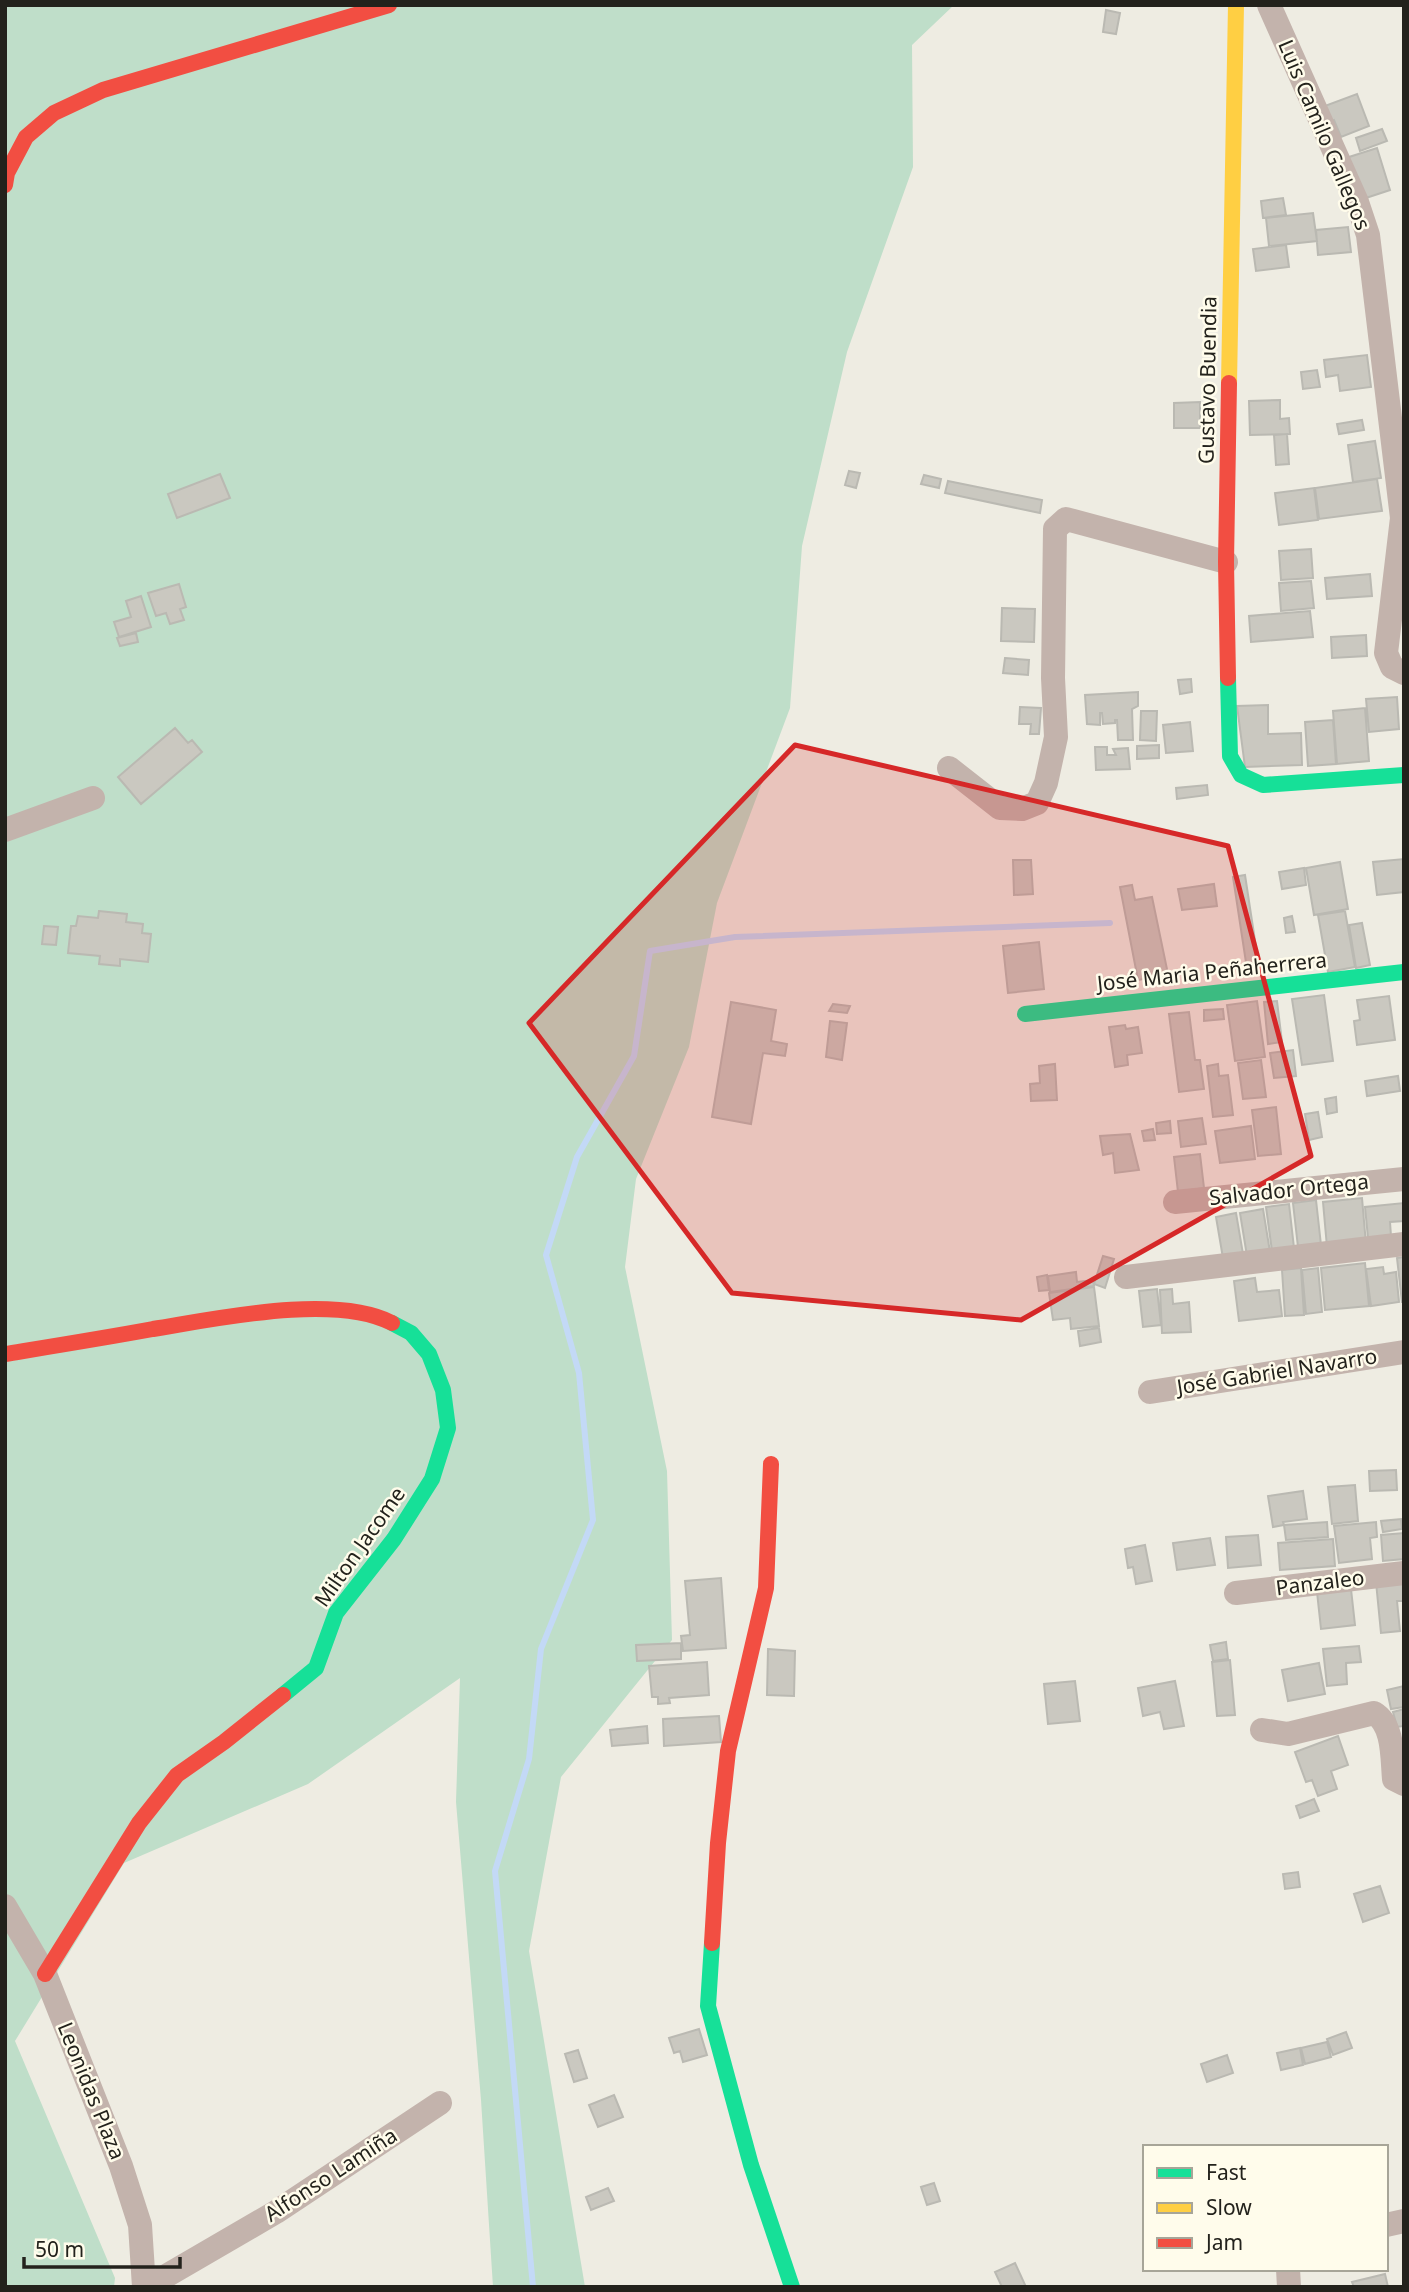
<svg xmlns="http://www.w3.org/2000/svg" width="1409" height="2292" viewBox="0 0 1409 2292" font-family="'Noto Sans',sans-serif">
  <style>
    .green { fill: #bfdec9 }
    .lines { fill: none; stroke-linecap: round; stroke-linejoin: round }
    .stream { stroke: #c3d9f6; stroke-width: 6 }
    .building { fill: #cac8c0; stroke: #bab9b2; stroke-width: 2 }
    .street { stroke: #c3b3ac; stroke-width: 24 }
    .fast { stroke: #16e098; stroke-width: 16 }
    .slow { stroke: #ffcf43; stroke-width: 16 }
    .jam { stroke: #f24e42; stroke-width: 16 }
    .marked { fill: #d62828; fill-opacity: 0.2; stroke: #d62828; stroke-width: 5; stroke-linejoin: round }
    .labels { text-anchor: middle; stroke-width: 5; stroke-linejoin: round; paint-order: stroke }
    .street-label { font-size: 21px; fill: #23221c; stroke: #fffceb }
  </style>
  <rect width="100%" height="100%" fill="#eeece2"/>
  <path class="green" d="M5,5H954L912,45L913,167L847,352L802,546L790,708L717,903L689,1047L636,1179L625,1267L667,1471L672,1640L561,1777L529,1951L585,2287H493L481,2100L456,1802L460,1678L308,1784L124,1863L15,2041L115,2278L114,2287H5Z"/>
  <g class="lines">
    <path class="stream" d="M533,2287L495,1871L529,1759L541,1649L593,1520L579,1373L546,1255L577,1157L634,1056L650,951L735,937L1110,923"/>
  </g>
  <path class="building" d="M1106,10L1120,13L1116,34L1103,32Z
    M1357,94L1369,126L1341,137L1334,120L1328,122L1322,107Z
    M1382,129L1387,141L1360,151L1356,138Z
    M1377,148L1390,190L1360,200L1346,158Z
    M1283,198L1286,215L1263,218L1261,201Z
    M1313,213L1317,241L1269,246L1266,218Z
    M1348,227L1351,252L1318,255L1316,230Z
    M1286,245L1289,267L1256,271L1253,249Z
    M1367,355L1371,387L1340,391L1338,375L1326,377L1324,360Z
    M1317,370L1320,387L1303,389L1301,372Z
    M1280,400V419L1289,418L1290,434L1250,435L1249,401Z
    M1200,402V428H1174V403Z
    M1362,420L1364,430L1339,434L1337,424Z
    M1287,434L1289,464L1276,465L1274,435Z
    M1375,441L1381,478L1353,482L1348,445Z
    M849,471L860,473L856,488L845,485Z
    M220,474L230,498L177,518L168,494Z
    M924,475L941,479L939,488L921,484Z
    M1377,479L1382,511L1319,519L1315,488Z
    M948,481L1042,500L1040,513L945,493Z
    M1314,488L1318,520L1279,525L1275,493Z
    M1311,549L1313,578L1281,580L1279,551Z
    M1370,574L1372,596L1327,599L1325,578Z
    M1311,581L1314,608L1281,611L1279,583Z
    M179,584L186,607L180,609L184,620L170,624L166,613L156,616L148,593Z
    M141,596L151,627L119,637L114,622L131,617L126,601Z
    M1002,608L1035,609L1034,642L1001,641Z
    M1310,611L1313,637L1251,642L1249,616Z
    M136,633L138,642L120,646L117,638Z
    M1366,635L1367,656L1332,658L1331,637Z
    M1005,658L1029,660L1028,675L1003,673Z
    M1191,679L1192,692L1180,694L1178,680Z
    M1138,692V706L1132,709L1133,740H1118L1117,720H1115V723L1103,724L1102,713H1100V725L1087,724L1085,695Z
    M1397,697L1399,729L1369,732L1366,699Z
    M1268,705V734L1301,733L1302,765L1245,767L1237,706Z
    M1020,707L1041,708L1039,734H1030L1031,724H1019Z
    M1365,708L1369,761L1337,764L1333,711Z
    M1141,711H1157L1156,741L1140,740Z
    M1333,720L1336,764L1308,766L1305,722Z
    M1190,722L1193,751L1166,753L1163,725Z
    M175,728L188,743L192,740L202,752L141,804L118,777Z
    M1159,745V758L1137,759V746Z
    M1095,747H1107V755H1116L1113,749L1128,748L1130,769L1096,770Z
    M1207,785L1208,795L1177,799L1176,788Z
    M1404,859V892L1377,895L1373,862Z
    M1013,860H1031L1033,894L1014,895Z
    M1340,862L1348,909L1314,915L1306,868Z
    M1304,868L1306,885L1282,889L1279,872Z
    M1245,875L1259,967L1247,969L1233,877Z
    M1214,884L1217,906L1182,910L1178,889Z
    M1132,885L1135,900L1152,897L1168,974L1138,980L1120,887Z
    M99,911L127,914L126,922L143,924L142,933L151,934L148,962L120,959V966L99,964L100,956L68,953L71,926H76L78,916L98,918Z
    M1345,911L1355,967L1328,972L1318,915Z
    M1292,916L1295,932L1286,933L1284,918Z
    M1362,923L1370,965L1356,968L1349,925Z
    M44,926L58,927L56,945L42,944Z
    M1039,942L1044,989L1008,993L1003,946Z
    M1324,995L1333,1061L1302,1065L1292,999Z
    M1389,996L1395,1040L1357,1045L1354,1021L1360,1020L1357,1000Z
    M1257,1001L1265,1057L1235,1061L1227,1005Z
    M1277,1001L1282,1042L1268,1044L1264,1002Z
    M731,1002L776,1010L771,1041L787,1044L785,1056L763,1053L751,1124L712,1117Z
    M833,1004L850,1006L847,1013L829,1011Z
    M1223,1009L1224,1019L1204,1021V1010Z
    M1189,1012L1195,1060H1200L1204,1089L1179,1092L1169,1014Z
    M830,1021L847,1023L842,1060L826,1057Z
    M1125,1025L1126,1029L1138,1027L1142,1053L1127,1055L1128,1065L1115,1067L1109,1027Z
    M1293,1050L1296,1076L1274,1078L1270,1053Z
    M1261,1060L1266,1097L1243,1099L1238,1063Z
    M1055,1064L1057,1100L1031,1101L1030,1084L1040,1083L1039,1066Z
    M1218,1064L1219,1076L1228,1075L1233,1115L1213,1117L1207,1066Z
    M1398,1076L1400,1091L1367,1096L1365,1081Z
    M1336,1097L1337,1112L1327,1114L1325,1099Z
    M1276,1107L1281,1154L1258,1156L1252,1110Z
    M1318,1112L1322,1137L1309,1140L1305,1114Z
    M1202,1118L1206,1144L1181,1147L1178,1121Z
    M1170,1121L1171,1133L1157,1134L1156,1123Z
    M1251,1126L1255,1159L1220,1163L1215,1131Z
    M1153,1129L1155,1140L1144,1141L1142,1131Z
    M1130,1134L1139,1170L1115,1173L1113,1153L1103,1155L1100,1136Z
    M1200,1154L1204,1188L1178,1192L1174,1157Z
    M1362,1198L1366,1244L1327,1247L1323,1202Z
    M1316,1200L1321,1245L1298,1247L1293,1203Z
    M1404,1203V1221L1390,1222L1391,1236L1368,1238L1365,1207Z
    M1289,1204L1294,1248L1272,1251L1266,1207Z
    M1263,1209L1270,1252L1247,1256L1240,1213Z
    M1236,1213L1243,1254L1223,1258L1216,1217Z
    M1103,1256L1114,1259L1105,1288L1094,1284Z
    M1404,1257V1302H1402L1397,1258Z
    M1365,1263L1369,1306L1325,1310L1321,1268Z
    M1383,1267L1384,1274L1396,1272L1399,1302L1371,1306L1366,1269Z
    M1301,1268L1304,1315L1285,1316L1282,1270Z
    M1318,1268L1322,1312L1306,1314L1302,1270Z
    M1076,1272L1077,1282L1093,1280L1094,1286L1050,1292L1048,1276Z
    M1047,1275L1049,1290L1039,1291L1037,1277Z
    M1255,1278L1257,1292L1279,1290L1282,1316L1239,1321L1234,1281Z
    M1094,1287L1099,1326L1071,1329L1070,1318L1053,1320L1049,1293Z
    M1157,1289L1161,1325L1143,1327L1139,1291Z
    M1172,1289L1173,1304L1189,1302L1191,1332L1162,1333L1160,1290Z
    M1099,1328L1101,1342L1080,1346L1078,1331Z
    M1396,1470L1397,1490L1370,1491L1369,1471Z
    M1355,1485L1358,1521L1332,1524L1328,1487Z
    M1303,1491L1307,1519L1283,1522L1284,1525L1273,1527L1268,1496Z
    M1401,1519L1402,1529L1383,1532L1381,1521Z
    M1327,1522L1328,1537L1286,1540L1284,1525Z
    M1376,1522L1377,1537L1370,1538L1372,1559L1339,1563L1334,1526Z
    M1404,1533V1559L1383,1561L1381,1535Z
    M1258,1535L1261,1565L1228,1568L1226,1537Z
    M1210,1538L1215,1565L1177,1570L1173,1543Z
    M1333,1539L1335,1566L1280,1570L1278,1543Z
    M1145,1545L1152,1581L1136,1584L1133,1567L1128,1568L1125,1549Z
    M721,1578L726,1648L683,1651L681,1636L690,1635L685,1581Z
    M1404,1580V1601H1397L1400,1631L1381,1633L1376,1582Z
    M1351,1589L1355,1625L1321,1629L1317,1592Z
    M1226,1642L1228,1659L1213,1661L1210,1645Z
    M681,1643V1659L637,1661L636,1645Z
    M1359,1646L1361,1662L1346,1663L1347,1684L1327,1686L1323,1649Z
    M768,1649L795,1651L794,1696L767,1695Z
    M1230,1660L1235,1715L1217,1716L1212,1662Z
    M707,1662L709,1695L669,1698L670,1703L658,1704V1697H652L649,1666Z
    M1319,1663L1325,1694L1288,1701L1282,1670Z
    M1075,1681L1080,1721L1048,1724L1044,1684Z
    M1175,1681L1184,1726L1164,1729L1160,1712L1143,1716L1138,1688Z
    M1404,1686V1707L1391,1709L1387,1690Z
    M1404,1709V1726L1397,1727L1393,1712Z
    M719,1716L721,1742L664,1746L663,1719Z
    M647,1726L648,1743L612,1746L610,1730Z
    M1338,1736L1348,1765L1331,1771L1337,1789L1318,1796L1312,1780L1306,1782L1295,1752Z
    M1314,1799L1319,1811L1300,1818L1296,1806Z
    M1298,1872L1300,1887L1285,1889L1283,1874Z
    M1380,1886L1389,1913L1363,1922L1354,1894Z
    M699,2029L707,2055L683,2062L680,2051L674,2053L669,2038Z
    M1346,2032L1352,2048L1333,2055L1327,2039Z
    M1327,2042L1331,2057L1305,2064L1301,2048Z
    M1300,2048L1303,2065L1281,2070L1277,2053Z
    M578,2050L587,2078L574,2082L565,2054Z
    M1227,2055L1233,2073L1207,2082L1201,2064Z
    M614,2095L623,2117L598,2127L589,2105Z
    M934,2183L940,2201L927,2205L921,2187Z
    M608,2188L614,2201L591,2210L586,2197Z
    M1015,2263L1026,2287H1002L995,2272Z
    M1385,2274L1388,2287H1354L1352,2282Z"/>
  <g class="lines">
    <path class="street" d="M1269,5L1357,202L1368,235L1402,518L1386,653L1392,667L1404,673
      M949,768L1000,808L1022,809L1037,803L1046,783L1056,737L1053,678L1055,529L1066,519L1226,562
      M5,830L93,798
      M1175,1202L1404,1179
      M1126,1277L1404,1244
      M1150,1392L1404,1352
      M1236,1593L1404,1573
      M1262,1730L1288,1734L1374,1713C1394,1725 1392,1758 1394,1779L1404,1784
      M5,1906L45,1974L121,2166L140,2225L144,2287
      M1386,2225L1404,2221
      M1288,2269L1289,2287
      M147,2287L276,2212L440,2103"/>
    <path class="fast" d="M1228,678L1230,756L1241,775L1263,785L1404,775
      M1025,1014L1404,972
      M283,1695L316,1668L336,1613L394,1539L432,1479L448,1428L443,1390L429,1354L411,1333L392,1323
      M712,1943L708,2006L751,2165L792,2287"/>
    <path class="slow" d="M1229,383L1236,5"/>
    <path class="jam" d="M5,185L7,173L26,137L54,113L103,90L389,5
      M1228,678L1226,562L1229,383
      M5,1354C54,1346 104,1338 153,1329C216,1319 334,1293 392,1323
      M712,1943L718,1843L728,1751L766,1588L771,1464
      M45,1974L139,1823L177,1775L224,1742L283,1695"/>
  </g>
  <path class="marked" d="M795,745L1228,846L1311,1156L1021,1320L732,1293L529,1023Z"/>
  <g class="labels">
    <g class="street-label">
      <text transform="translate(1324 135) rotate(67)" y="7">Luis Camilo Gallegos</text>
      <text transform="translate(1208 380) rotate(-89)" y="7">Gustavo Buendia</text>
      <text transform="translate(1212 972) rotate(-6)" y="7">José Maria Peñaherrera</text>
      <text transform="translate(1289 1190) rotate(-6)" y="7">Salvador Ortega</text>
      <text transform="translate(1277 1372) rotate(-9)" y="7">José Gabriel Navarro</text>
      <text transform="translate(360 1547) rotate(-55)" y="7">Milton Jacome</text>
      <text transform="translate(1320 1583) rotate(-7)" y="7">Panzaleo</text>
      <text transform="translate(91 2091) rotate(68)" y="7">Leonidas Plaza</text>
      <text transform="translate(331 2175) rotate(-33)" y="7">Alfonso Lamiña</text>
    </g>
  </g>
  <rect width="1409" height="2292" fill="none" stroke="#23221c" stroke-width="14"/>
  <rect x="1143" y="2145" width="245" height="126" fill="#fffceb" stroke="#a7a598" stroke-width="2"/>
  <rect x="1157" y="2168" width="35" height="10" fill="#16e098" stroke="#a7a598" stroke-width="2"/>
  <text x="1206" y="2180" font-size="21" fill="#23221c">Fast</text>
  <rect x="1157" y="2203" width="35" height="10" fill="#ffcf43" stroke="#a7a598" stroke-width="2"/>
  <text x="1206" y="2215" font-size="21" fill="#23221c">Slow</text>
  <rect x="1157" y="2238" width="35" height="10" fill="#f24e42" stroke="#a7a598" stroke-width="2"/>
  <text x="1206" y="2250" font-size="21" fill="#23221c">Jam</text>
  <path d="M24 2257v10h156v-10" fill="none" stroke="#23221c" stroke-width="3.5"/>
  <text x="35" y="2257" font-size="21" fill="#23221c" stroke="#fffceb" stroke-width="5" paint-order="stroke">50 m</text>
</svg>
